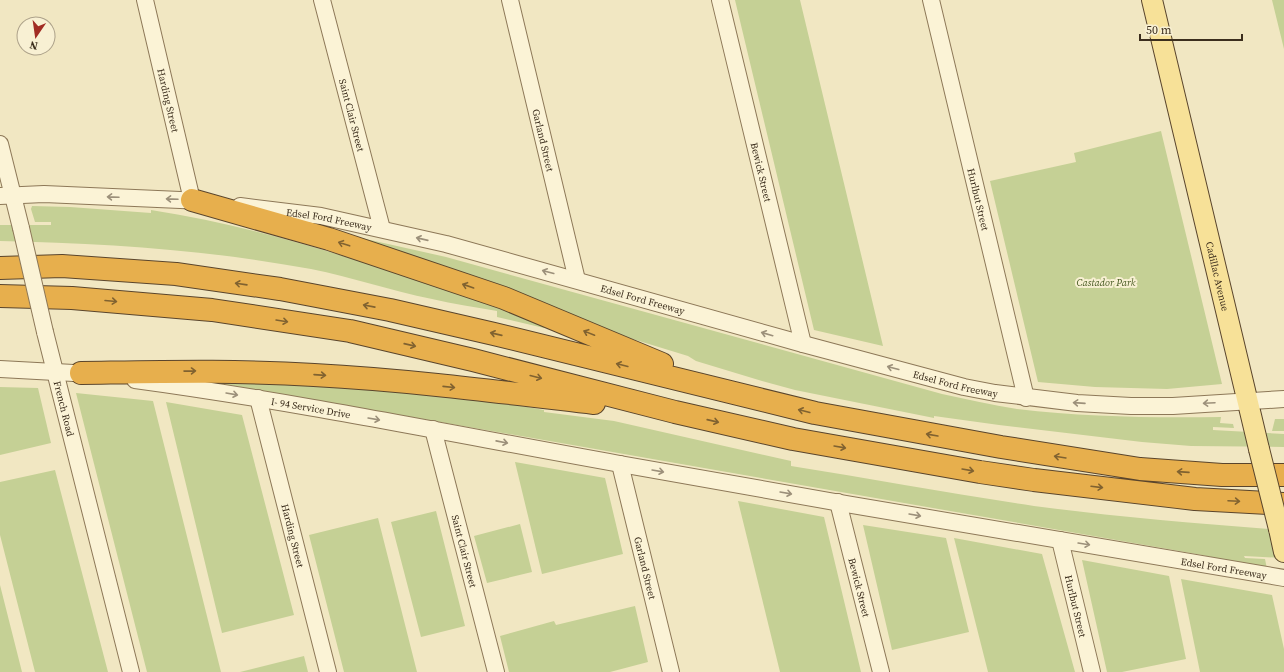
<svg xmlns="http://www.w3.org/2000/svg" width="1284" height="672" viewBox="0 0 1284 672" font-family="'Source Serif 4',serif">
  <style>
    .green { fill: #c5d095 }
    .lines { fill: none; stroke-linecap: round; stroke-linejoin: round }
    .minor-casing { stroke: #8d7858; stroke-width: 18 }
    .major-casing { stroke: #5a452c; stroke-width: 22 }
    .highway-casing { stroke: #5a452c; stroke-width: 24 }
    .minor { stroke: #fbf3d6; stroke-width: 16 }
    .major { stroke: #f7e198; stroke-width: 20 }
    .highway { stroke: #e7af4d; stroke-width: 22 }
    .minor-bridge-casing { stroke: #8d7858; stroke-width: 18; stroke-linecap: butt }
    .major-bridge-casing { stroke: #5a452c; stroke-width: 22; stroke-linecap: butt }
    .minor-bridge { stroke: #fbf3d6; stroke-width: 16 }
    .major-bridge { stroke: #f7e198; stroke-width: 20 }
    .oneway { stroke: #9c907a }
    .oneway2 { stroke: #806230 }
    .labels { text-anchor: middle; stroke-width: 4; stroke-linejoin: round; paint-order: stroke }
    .street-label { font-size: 10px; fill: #3c2e1d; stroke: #f8f0d3 }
    .park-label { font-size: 10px; font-style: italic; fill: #475a22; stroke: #f8f0d3 }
  </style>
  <rect width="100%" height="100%" fill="#f1e7c2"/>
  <path class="green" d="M735,0H800L883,346L814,330Z
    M1272,0H1284V49Z
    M1161,131L1222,384L1167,389L1095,387L1038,382L990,181L1076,162L1074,153Z
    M32,206L70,207L151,213V210C287,231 416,280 546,324L544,328L497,317V311C476,307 453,304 432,299C391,291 352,277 311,269C209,250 104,243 0,241V225H51V222H35L31,209Z
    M339,233L446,257L942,394C967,399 992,405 1017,409C1085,417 1152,418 1221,417L1220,423L1233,424L1234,428L1213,427V430L1284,434V447L1191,446L1142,442L999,425L934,416V418L795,390L762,381L696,361L688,356L613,333Z
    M222,381L362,388L495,401L544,410V412L614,421L791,461V466C872,479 953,494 1034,506C1117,517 1200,524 1284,530V558L1244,556L1245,558L1265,559L1267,569L1202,555L217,383Z
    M0,387L38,388L51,443L0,455Z
    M76,393L153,401L221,672H147Z
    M166,402L242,415L294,615L222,633Z
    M1275,419H1284V431H1272Z
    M515,462L605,478L623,554L542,574Z
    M55,470L108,672H35L0,535V482Z
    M738,501L824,517L861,672H780Z
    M436,511L465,626L421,637L391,522Z
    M378,518L417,672H344L309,535Z
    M520,524L532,572L487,583L474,536Z
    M863,525L946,538L969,632L892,650Z
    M954,538L1042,554L1075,672H988Z
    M1082,560L1169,576L1186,659L1122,672H1107Z
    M1181,579L1272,595L1284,649V672H1200Z
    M0,585L22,672H0Z
    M635,606L648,662L610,672H509L500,636L554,621L556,625Z
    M304,656L308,672H240Z"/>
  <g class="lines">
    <defs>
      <g id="minor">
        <path id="s1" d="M145,0L192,200"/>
        <path id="s2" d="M322,0L382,229"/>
        <path id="s3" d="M510,0L577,280"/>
        <path id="s4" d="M720,0L803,344"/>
        <path id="s5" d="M931,0L1026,398"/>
        <path d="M0,144L21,228"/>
        <path d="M0,196L44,194L203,201"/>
        <path id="s6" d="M240,206L321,216L446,244L803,344L964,387L995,393L1077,403L1131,406H1173L1284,399"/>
        <path id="s7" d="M45,332L131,672"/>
        <path d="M0,369L92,374"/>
        <path id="s8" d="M135,380C298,402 458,435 620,464C841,504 1062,541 1284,578"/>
        <path id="s9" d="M258,398L328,672"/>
        <path id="s10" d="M433,429L496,672"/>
        <path id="s11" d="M620,464L671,672"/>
        <path id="s12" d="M838,502L881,672"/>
        <path id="s13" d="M1060,540L1092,672"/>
      </g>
      <g id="major">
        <path id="s14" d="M1152,0L1259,449"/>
        <path d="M1279,529L1284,552"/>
      </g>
      <path id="highway" d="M192,200L329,239L504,298L662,364
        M0,268L62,266L176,274L280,289L390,310L494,334L815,413L1001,447L1140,469L1222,475H1284
        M0,296L72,298L212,310L350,331L473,360L675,412L793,439L980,472L1034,480L1195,499L1284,504
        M81,373C159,372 236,370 314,375C408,380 501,392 594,403"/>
    </defs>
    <use href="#minor" class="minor-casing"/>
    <use href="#major" class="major-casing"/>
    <use href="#highway" class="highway-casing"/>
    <use href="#minor" class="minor"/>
    <use href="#major" class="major"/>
    <use href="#highway" class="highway"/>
    <defs>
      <path id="minor-bridge" d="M21,228L45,332"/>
      <path id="major-bridge" d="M1259,449L1279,529"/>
    </defs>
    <use href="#minor-bridge" class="minor-bridge-casing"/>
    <use href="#major-bridge" class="major-bridge-casing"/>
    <use href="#minor-bridge" class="minor-bridge"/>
    <use href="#major-bridge" class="major-bridge"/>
  </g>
  <defs><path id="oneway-shaft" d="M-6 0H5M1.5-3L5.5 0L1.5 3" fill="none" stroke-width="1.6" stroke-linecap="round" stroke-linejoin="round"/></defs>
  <g class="oneway">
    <use href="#oneway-shaft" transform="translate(113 197) rotate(-178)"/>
    <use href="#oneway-shaft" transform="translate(172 199) rotate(-178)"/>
    <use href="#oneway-shaft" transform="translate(422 239) rotate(-167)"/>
    <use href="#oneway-shaft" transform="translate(548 272) rotate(-165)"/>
    <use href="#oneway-shaft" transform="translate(767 334) rotate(-164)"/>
    <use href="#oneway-shaft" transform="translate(893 368) rotate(-165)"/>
    <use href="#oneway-shaft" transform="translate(232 394) rotate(10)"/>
    <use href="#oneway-shaft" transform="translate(1079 403) rotate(-176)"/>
    <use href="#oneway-shaft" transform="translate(1209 403) rotate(177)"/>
    <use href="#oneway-shaft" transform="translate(374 419) rotate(10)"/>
    <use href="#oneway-shaft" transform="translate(502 442) rotate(11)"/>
    <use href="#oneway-shaft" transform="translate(658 471) rotate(10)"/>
    <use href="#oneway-shaft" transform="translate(786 493) rotate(10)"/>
    <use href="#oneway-shaft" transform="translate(915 515) rotate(10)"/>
    <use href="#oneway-shaft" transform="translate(1084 544) rotate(9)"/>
  </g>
  <g class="oneway2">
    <use href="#oneway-shaft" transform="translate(344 244) rotate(-162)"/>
    <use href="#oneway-shaft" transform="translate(241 284) rotate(-172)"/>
    <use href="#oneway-shaft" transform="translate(468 286) rotate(-161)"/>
    <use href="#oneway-shaft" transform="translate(111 301) rotate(5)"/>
    <use href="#oneway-shaft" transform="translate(369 306) rotate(-169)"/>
    <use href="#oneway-shaft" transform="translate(282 321) rotate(9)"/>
    <use href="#oneway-shaft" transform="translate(589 333) rotate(-158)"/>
    <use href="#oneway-shaft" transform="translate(496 334) rotate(-167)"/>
    <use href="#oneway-shaft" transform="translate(410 345) rotate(13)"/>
    <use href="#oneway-shaft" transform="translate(622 365) rotate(-166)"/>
    <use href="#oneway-shaft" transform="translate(190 371) rotate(-1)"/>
    <use href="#oneway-shaft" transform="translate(320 375) rotate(4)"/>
    <use href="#oneway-shaft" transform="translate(536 377) rotate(14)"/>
    <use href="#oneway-shaft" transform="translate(449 387) rotate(6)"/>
    <use href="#oneway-shaft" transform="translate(804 411) rotate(-166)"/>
    <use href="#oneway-shaft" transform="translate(713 421) rotate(13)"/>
    <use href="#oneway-shaft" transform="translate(932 435) rotate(-170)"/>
    <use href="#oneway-shaft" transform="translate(840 447) rotate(10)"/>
    <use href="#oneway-shaft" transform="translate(1060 457) rotate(-171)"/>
    <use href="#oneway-shaft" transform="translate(968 470) rotate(10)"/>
    <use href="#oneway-shaft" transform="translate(1183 472) rotate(-176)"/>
    <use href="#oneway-shaft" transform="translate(1097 487) rotate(7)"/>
    <use href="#oneway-shaft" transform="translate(1234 501) rotate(3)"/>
  </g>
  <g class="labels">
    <g class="street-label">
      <text dy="4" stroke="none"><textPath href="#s1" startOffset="103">Harding Street</textPath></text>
      <text dy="4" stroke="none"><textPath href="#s2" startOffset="119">Saint Clair Street</textPath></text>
      <text dy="4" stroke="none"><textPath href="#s3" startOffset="144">Garland Street</textPath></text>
      <text dy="4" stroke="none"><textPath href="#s4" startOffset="177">Bewick Street</textPath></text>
      <text dy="4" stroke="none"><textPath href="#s5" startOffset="205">Hurlbut Street</textPath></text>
      <text dy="4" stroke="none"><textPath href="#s6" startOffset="90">Edsel Ford Freeway</textPath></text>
      <text dy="4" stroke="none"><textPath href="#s14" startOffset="284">Cadillac Avenue</textPath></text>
      <text dy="4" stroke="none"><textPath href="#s6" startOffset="414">Edsel Ford Freeway</textPath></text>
      <text dy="4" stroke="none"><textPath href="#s6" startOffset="738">Edsel Ford Freeway</textPath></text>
      <text dy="4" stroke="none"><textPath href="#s7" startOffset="79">French Road</textPath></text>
      <text dy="4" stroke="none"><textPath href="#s8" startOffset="178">I- 94 Service Drive</textPath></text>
      <text dy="4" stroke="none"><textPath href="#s9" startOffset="142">Harding Street</textPath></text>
      <text dy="4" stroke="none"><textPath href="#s10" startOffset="126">Saint Clair Street</textPath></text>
      <text dy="4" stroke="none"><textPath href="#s11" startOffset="107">Garland Street</textPath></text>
      <text dy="4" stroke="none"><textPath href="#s8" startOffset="1105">Edsel Ford Freeway</textPath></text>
      <text dy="4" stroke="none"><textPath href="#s12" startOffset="88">Bewick Street</textPath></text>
      <text dy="4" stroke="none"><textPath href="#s13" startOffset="68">Hurlbut Street</textPath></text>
    </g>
    <g class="park-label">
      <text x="1106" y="286">Castador Park</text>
    </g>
  </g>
  <g transform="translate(36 36) rotate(193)"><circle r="19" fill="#f8f0d3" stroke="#ada28a"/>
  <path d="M0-3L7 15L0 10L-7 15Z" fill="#a12c23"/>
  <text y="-6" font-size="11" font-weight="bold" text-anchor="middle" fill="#3c2e1d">N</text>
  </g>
  <path d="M1140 34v6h102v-6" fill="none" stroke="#3c2e1d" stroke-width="2"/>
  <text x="1146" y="34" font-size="12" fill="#3c2e1d" stroke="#f8f0d3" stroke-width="3" paint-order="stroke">50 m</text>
</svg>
